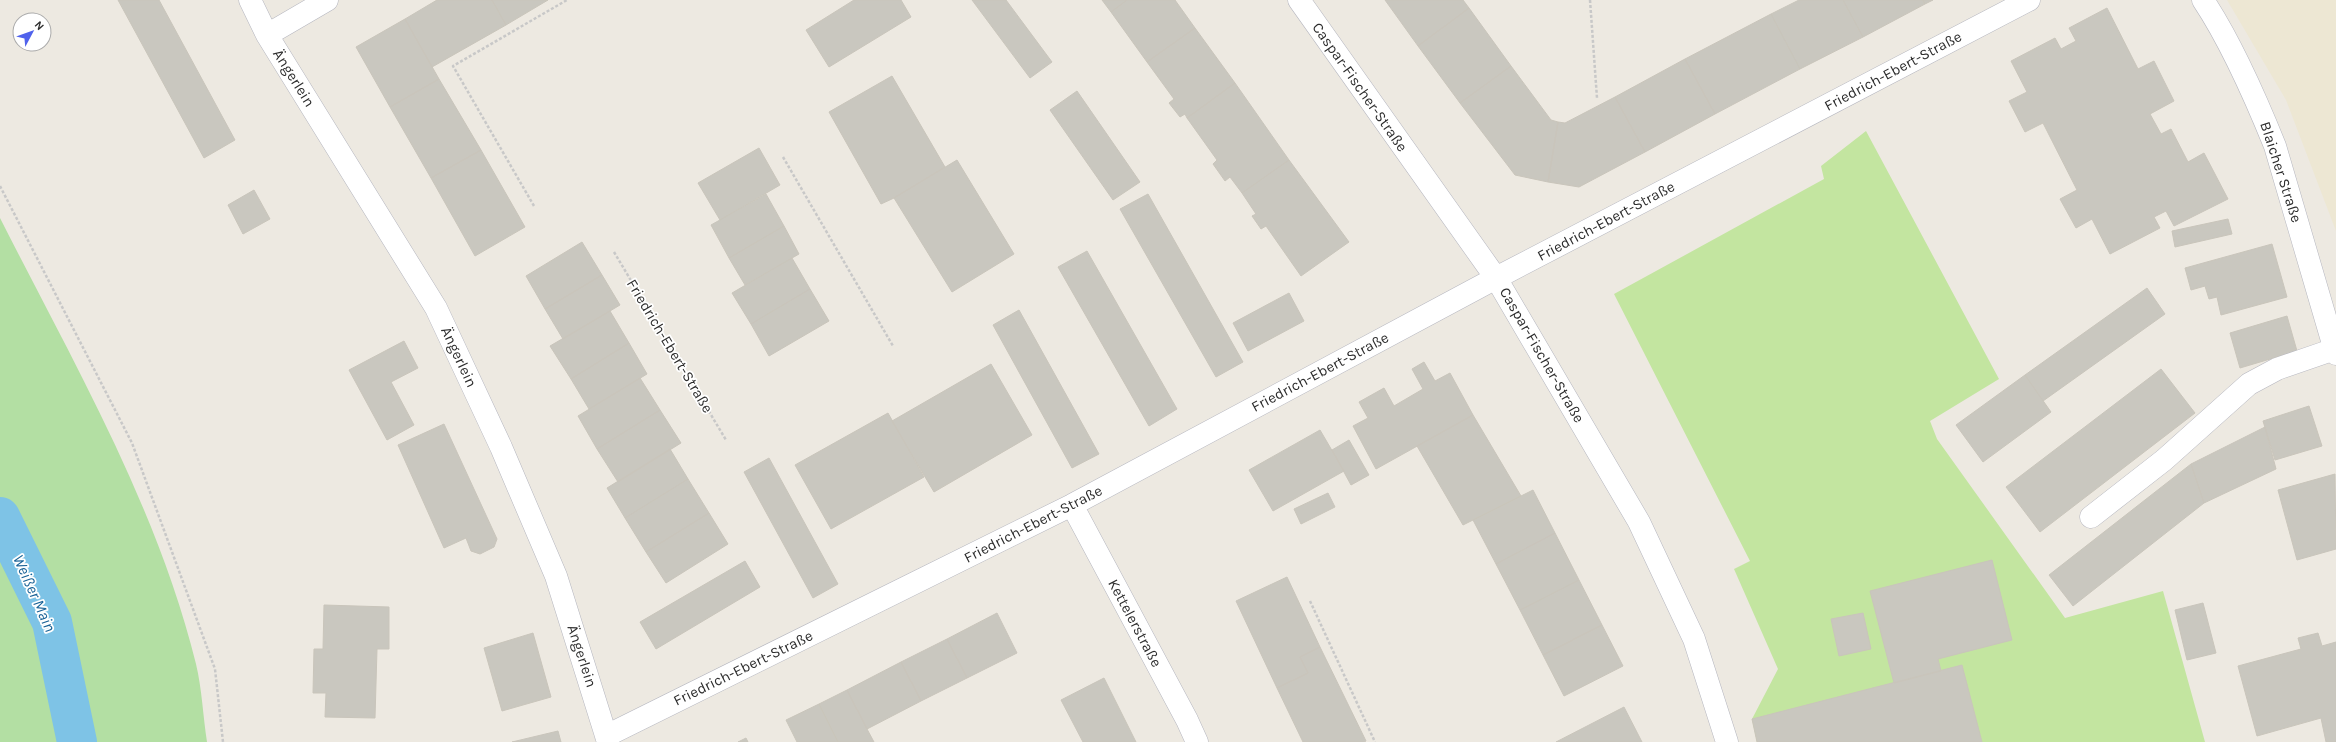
<svg xmlns="http://www.w3.org/2000/svg" width="2336" height="742" viewBox="0 0 2336 742" font-family="Karla,sans-serif">
  <style>
    .education { fill: #ede7d3 }
    .green { fill: #b3dfa3 }
    .pitch { fill: #c3e5a0 }
    .lines { fill: none; stroke-linecap: round; stroke-linejoin: round }
    .canal { stroke: #7ec3e6; stroke-width: 40 }
    .building { fill: #c9c7bf; stroke: #c9c5bb }
    .minor-casing { stroke: #b5b6bf; stroke-width: 23 }
    .path { stroke: #c8c8c8; stroke-width: 2.5; stroke-dasharray: 3 2; stroke-linecap: butt }
    .minor { stroke: #fff; stroke-width: 22 }
    .labels { text-anchor: middle; stroke-width: 3.5; stroke-linejoin: round; paint-order: stroke }
    .street-label { font-size: 15px; fill: #2d2d2d; stroke: #fff }
    .water-label { font-size: 16px; font-style: italic; fill: #196296; stroke: #fff }
  </style>
  <rect width="100%" height="100%" fill="#ede9e1"/>
  <path class="education" d="M2227,0H2336V231L2286,100Z"/>
  <path class="green" d="M0,218C73,362 157,506 196,664C202,689 203,717 207,742H0Z"/>
  <path class="pitch" d="M1866,131L1999,379L1930,421L1937,439L2065,618L2163,591L2205,742H1757L1752,719L1778,669L1734,569L1750,561L1614,294L1824,179L1821,166Z"/>
  <g class="lines">
    <path class="canal" d="M0,517L52,622L77,742"/>
  </g>
  <path class="building" d="M118,0H159L235,140L204,158Z
    M437,0H492L506,25L432,67L405,19Z
    M492,0H548L506,25Z
    M854,0H901L911,17L829,67L806,30Z
    M972,0H1006L1052,62L1030,78Z
    M1102,0H1127L1111,12Z
    M1127,0H1175L1195,28L1147,62L1111,12Z
    M1385,0H1463L1469,8L1418,46Z
    M1799,0H1843L1863,37L1800,69L1771,14Z
    M1843,0H1923L1925,4L1863,37Z
    M1923,0H1933L1925,4Z
    M1469,8L1511,66L1460,103L1418,46Z
    M2107,8L2138,69L2154,61L2174,101L2150,114L2161,134L2171,129L2188,162L2204,153L2228,199L2174,226L2166,211L2154,217L2160,228L2110,254L2092,219L2076,228L2060,199L2077,190L2043,123L2025,132L2009,101L2027,92L2011,61L2055,38L2061,49L2076,41L2069,28Z
    M1771,14L1800,69L1715,114L1685,59Z
    M405,19L439,79L390,107L356,47Z
    M1195,28L1235,83L1187,118L1185,114L1180,117L1169,103L1174,99L1147,62Z
    M1685,59L1715,114L1645,152L1615,97Z
    M1511,66L1551,120L1558,122L1548,182L1515,175L1460,103Z
    M892,76L945,167L894,198L881,204L829,112Z
    M439,79L481,150L431,178L390,107Z
    M1235,83L1289,160L1242,193L1230,177L1225,181L1213,164L1217,160L1187,118Z
    M1077,91L1140,182L1113,200L1050,110Z
    M1615,97L1645,152L1579,187L1548,182L1558,122L1565,123Z
    M759,148L780,185L720,220L698,183Z
    M481,150L525,227L475,256L431,178Z
    M957,160L1014,254L952,292L894,198Z
    M1289,160L1349,242L1301,276L1266,226L1261,229L1252,216L1256,214L1242,193Z
    M254,190L270,219L243,234L228,205Z
    M766,194L784,226L729,258L711,225Z
    M1148,194L1243,362L1216,377L1120,209Z
    M2228,219L2232,234L2175,247L2172,231Z
    M784,226L799,254L745,285L729,258Z
    M582,242L602,275L545,309L526,276Z
    M2272,244L2287,297L2221,315L2217,297L2209,299L2205,286L2191,290L2185,268Z
    M1087,251L1177,409L1149,426L1058,267Z
    M792,258L810,289L751,324L732,293Z
    M602,275L620,305L563,339L545,309Z
    M2147,288L2165,314L2043,401L2025,375Z
    M810,289L829,321L769,356L751,324Z
    M1289,293L1304,321L1248,351L1233,323Z
    M1019,310L1099,454L1072,468L993,325Z
    M610,311L629,343L571,379L550,346Z
    M2287,316L2297,351L2240,368L2230,333Z
    M404,341L418,368L391,382L414,425L387,440L349,370Z
    M629,343L647,374L589,409L571,379Z
    M1424,362L1435,381L1450,373L1473,415L1376,469L1353,426L1368,418L1359,402L1384,388L1394,406L1423,389L1412,369Z
    M991,364L1032,435L934,492L892,421Z
    M2161,369L2195,413L2040,532L2006,487Z
    M2025,375L2051,412L1983,462L1956,425Z
    M640,378L660,410L597,449L578,416Z
    M2309,406L2322,446L2275,460L2263,421Z
    M660,410L681,443L618,482L597,449Z
    M888,413L924,477L831,529L795,465Z
    M1473,415L1521,496L1463,525L1417,446Z
    M444,424L497,539L494,547L480,554L471,551L466,538L444,548L398,445Z
    M2265,427L2276,469L2204,503L2191,464Z
    M1320,430L1344,471L1273,511L1249,470Z
    M1349,440L1369,475L1351,485L1332,450Z
    M670,449L688,479L625,518L607,488Z
    M769,458L838,584L813,598L744,472Z
    M2191,464L2204,503L2073,606L2049,575Z
    M2335,474L2336,549L2297,560L2278,490Z
    M688,479L709,513L646,552L625,518Z
    M1533,490L1555,533L1496,564L1473,520Z
    M1328,493L1335,507L1301,524L1294,509Z
    M709,513L728,544L666,583L646,552Z
    M1555,533L1579,580L1520,610L1496,564Z
    M1992,560L2012,640L1938,659L1941,671L1894,683L1870,591Z
    M745,561L760,587L656,649L640,622Z
    M1287,577L1320,647L1300,657L1308,673L1277,688L1236,601Z
    M1579,580L1602,625L1543,655L1520,610Z
    M2203,603L2216,653L2187,660L2175,610Z
    M324,605L389,607V649H377L375,718L325,717L326,693H313L314,649H323Z
    M997,613L1017,653L967,678L947,639Z
    M1863,613L1871,649L1839,656L1831,619Z
    M1602,625L1623,666L1564,696L1543,655Z
    M533,633L551,697L502,711L484,648Z
    M2318,633L2322,646L2336,642V742H2326L2321,718L2257,736L2238,666L2301,649L2298,638Z
    M947,639L967,678L921,701L901,662Z
    M1320,647L1366,741L1364,742H1303L1277,688L1308,673L1300,657Z
    M901,662L921,701L867,729L847,690Z
    M1962,665L1982,742H1757L1752,719Z
    M1104,678L1136,742H1083L1061,700Z
    M847,690L867,729L874,742H838L819,704Z
    M819,704L838,742H797L786,720Z
    M1624,707L1642,742H1556Z
    M558,731L561,742H512Z
    M746,738L748,742H738Z"/>
  <g class="lines">
    <defs>
      <path id="minor" d="M250,0L267,35L436,308L501,447L556,576L608,742
        M1299,0L1496,278L1639,522L1694,639L1727,742
        M2203,0C2231,42 2256,99 2275,146L2336,354
        M267,35L327,0
        M1072,505L1187,720L1197,742
        M2091,517L2164,460L2249,384L2277,369L2335,349
        M606,736L1072,505L1496,278L2029,0"/>
    </defs>
    <use href="#minor" class="minor-casing"/>
    <path class="path" d="M1590,0L1597,98
      M783,157L893,346
      M0,186L132,443L215,669L223,742
      M534,206L453,66L567,0
      M614,252L726,440
      M1310,601L1375,742"/>
    <use href="#minor" class="minor"/>
  </g>
  <g class="labels">
    <g class="street-label">
      <text transform="translate(1893 71) rotate(-28)" y="5">Friedrich-Ebert-Straße</text>
      <text transform="translate(294 78) rotate(58)" y="5">Ängerlein</text>
      <text transform="translate(1360 87) rotate(55)" y="5">Caspar-Fischer-Straße</text>
      <text transform="translate(2281 172) rotate(72)" y="5">Blaicher Straße</text>
      <text transform="translate(1606 221) rotate(-28)" y="5">Friedrich-Ebert-Straße</text>
      <text transform="translate(670 346) rotate(59)" y="5">Friedrich-Ebert-Straße</text>
      <text transform="translate(1542 355) rotate(60)" y="5">Caspar-Fischer-Straße</text>
      <text transform="translate(459 357) rotate(65)" y="5">Ängerlein</text>
      <text transform="translate(1320 372) rotate(-28)" y="5">Friedrich-Ebert-Straße</text>
      <text transform="translate(1033 524) rotate(-27)" y="5">Friedrich-Ebert-Straße</text>
      <text transform="translate(1135 623) rotate(62)" y="5">Kettelerstraße</text>
      <text transform="translate(582 656) rotate(72)" y="5">Ängerlein</text>
      <text transform="translate(743 668) rotate(-26)" y="5">Friedrich-Ebert-Straße</text>
    </g>
    <g class="water-label">
      <text transform="translate(35 593) rotate(66)" y="6">Weißer Main</text>
    </g>
  </g>
  <g transform="translate(32 32) rotate(49)"><circle r="19" fill="#ffffff" stroke="#ababab"/>
  <path d="M0-3L7 15L0 10L-7 15Z" fill="#5062ec"/>
  <text y="-6" font-size="11" font-weight="bold" text-anchor="middle" fill="#2d2d2d">N</text>
  </g>
</svg>
